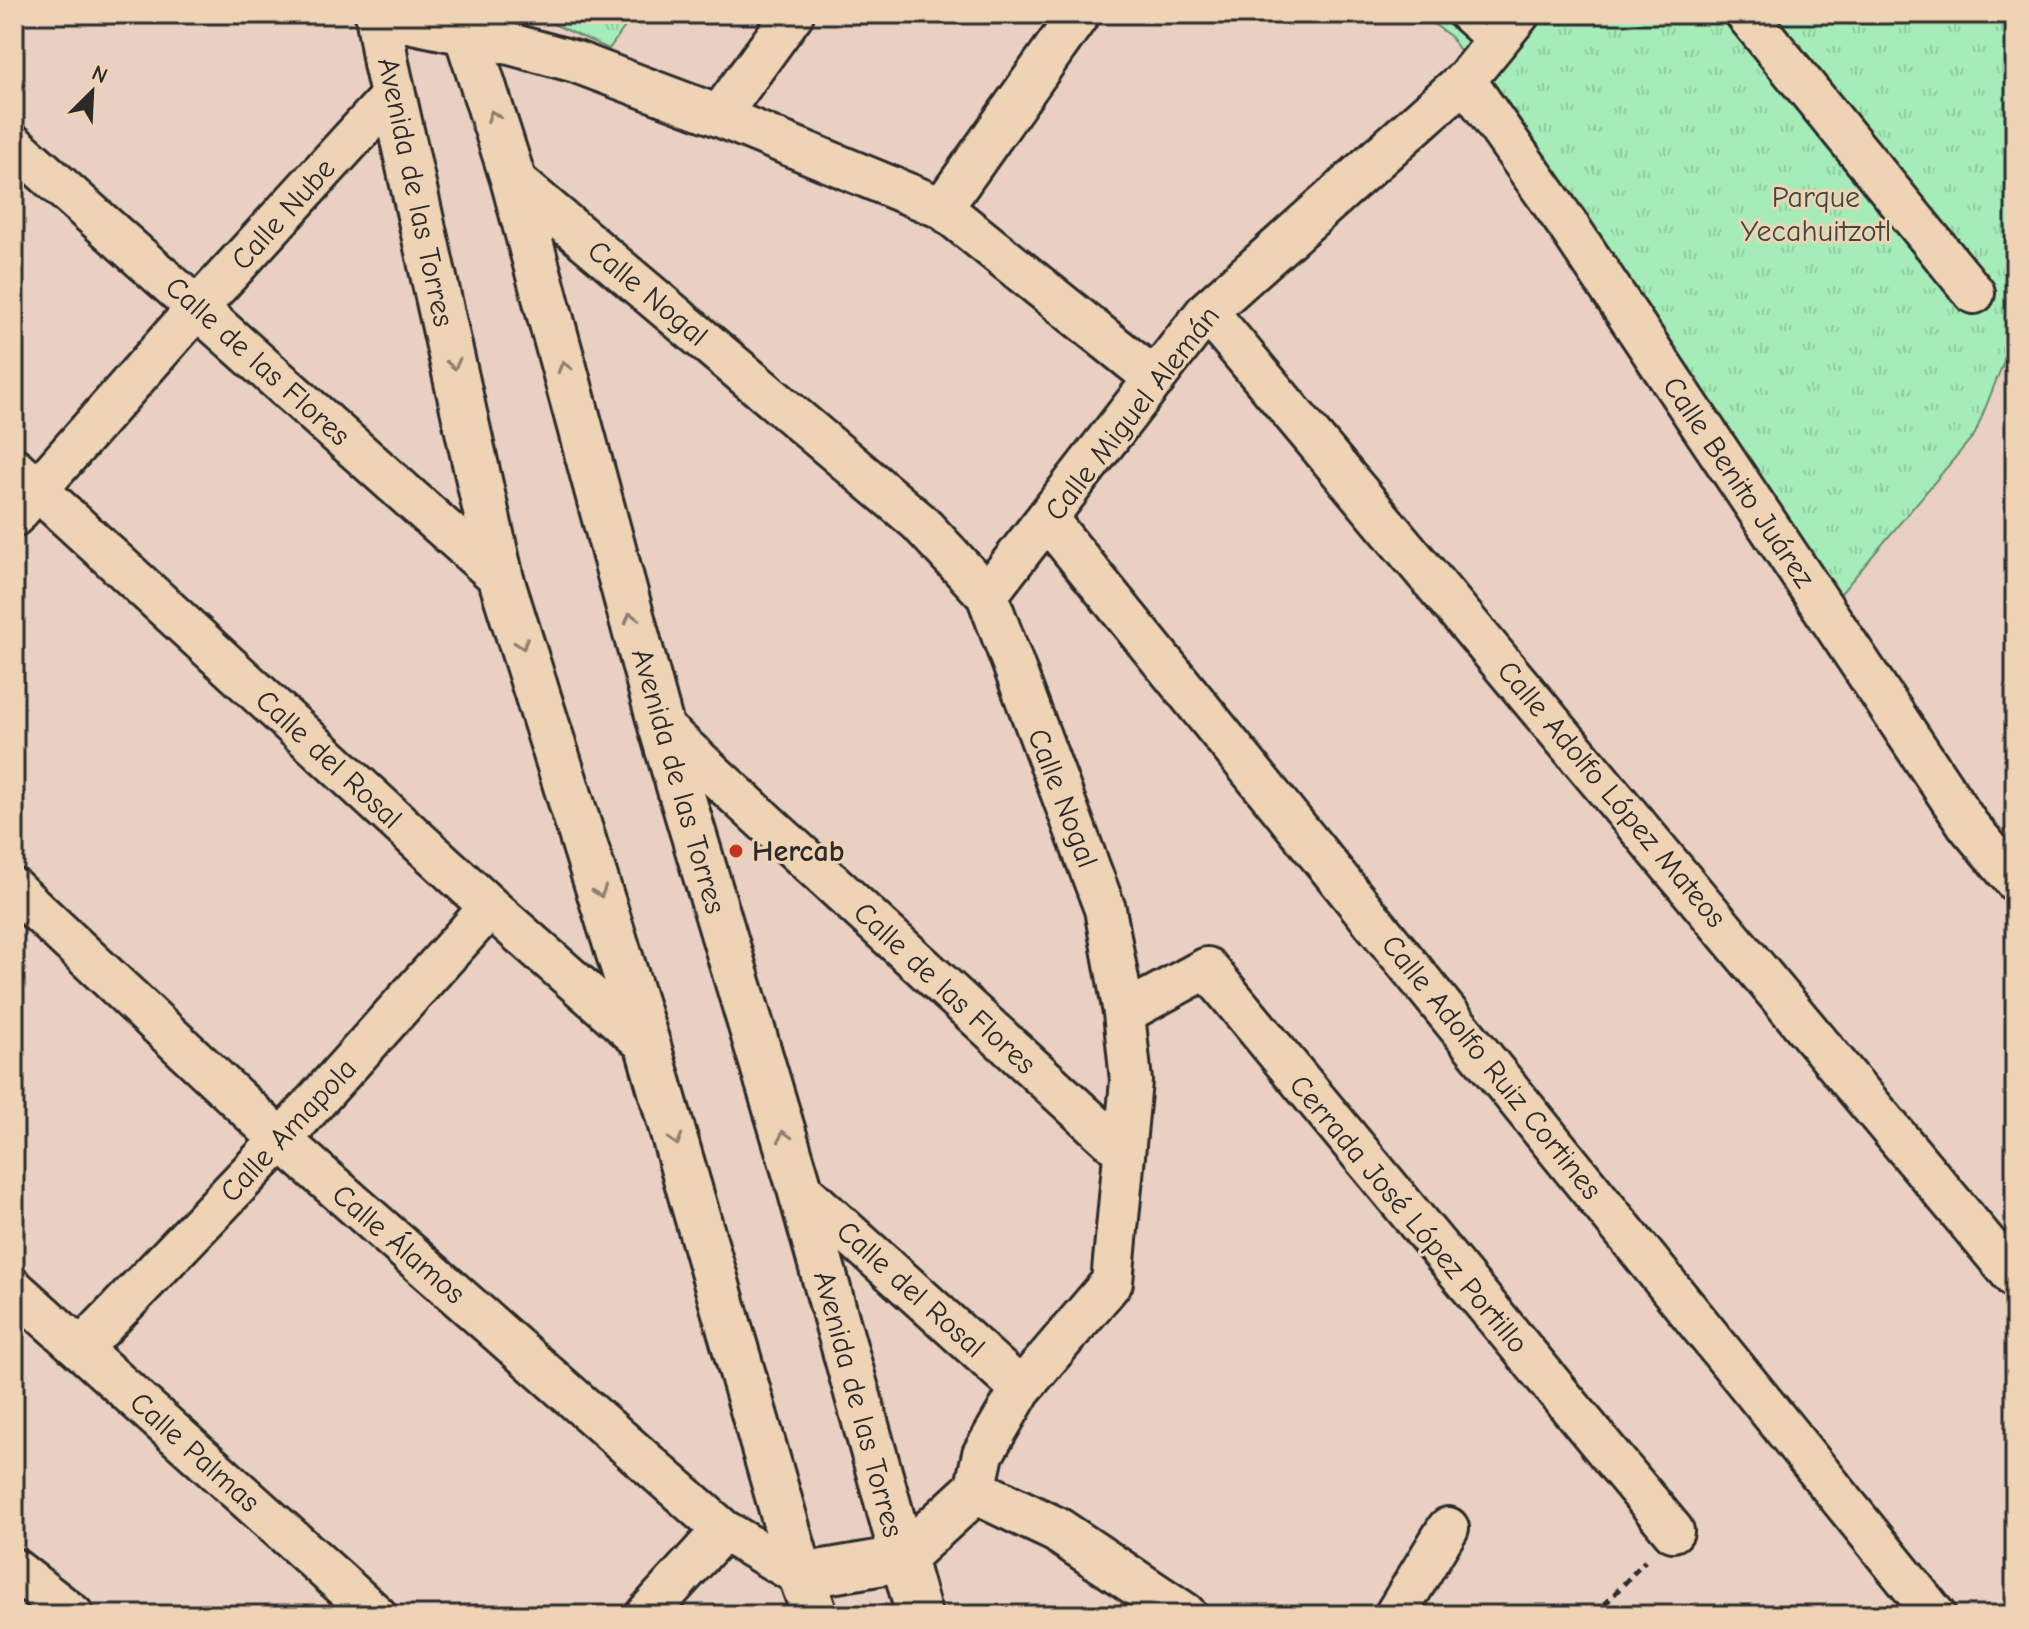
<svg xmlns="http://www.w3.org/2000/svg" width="2029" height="1629" viewBox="0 0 2029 1629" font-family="'Comic Neue',sans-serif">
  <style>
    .park { fill: url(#park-tufts); stroke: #688c72; stroke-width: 2 }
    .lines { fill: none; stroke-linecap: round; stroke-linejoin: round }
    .lane-casing { stroke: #2b2b2b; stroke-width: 26 }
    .street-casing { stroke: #2b2b2b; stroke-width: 46 }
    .secondary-casing { stroke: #2b2b2b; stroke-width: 50 }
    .path { stroke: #2b2b2b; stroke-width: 5; stroke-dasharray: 8 6; stroke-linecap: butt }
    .lane { stroke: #eed3b5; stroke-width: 20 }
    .street { stroke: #eed3b5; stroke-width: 40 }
    .secondary { stroke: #eed3b5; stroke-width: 44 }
    .oneway { stroke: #8c7f70 }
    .poi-dot { fill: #c8321e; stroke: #eed3b5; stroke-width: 3 }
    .labels { text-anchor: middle; stroke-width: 6; stroke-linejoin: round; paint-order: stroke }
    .street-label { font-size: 30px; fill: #2b2b2b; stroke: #eed3b5 }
    .park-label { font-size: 30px; fill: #3d4840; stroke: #eed3b5 }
    .poi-label { font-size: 30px; font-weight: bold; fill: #2b2b2b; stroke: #eed3b5; text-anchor: start }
  </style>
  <defs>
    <pattern id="park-tufts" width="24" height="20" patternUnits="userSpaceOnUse" patternTransform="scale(2)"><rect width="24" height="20" fill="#a5ecb8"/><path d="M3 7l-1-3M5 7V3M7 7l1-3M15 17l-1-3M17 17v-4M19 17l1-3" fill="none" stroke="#8ecb9e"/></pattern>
  </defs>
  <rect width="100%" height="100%" fill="#e9d0c2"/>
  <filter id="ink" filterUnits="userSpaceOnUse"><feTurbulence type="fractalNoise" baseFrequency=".0125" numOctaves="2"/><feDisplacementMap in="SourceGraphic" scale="16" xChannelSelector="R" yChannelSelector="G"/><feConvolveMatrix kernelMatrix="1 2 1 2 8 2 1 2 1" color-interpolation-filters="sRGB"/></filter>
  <g filter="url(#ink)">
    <path class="park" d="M531,14H634L609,49Z
      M1420,14H2015V333L1975,434L1837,598L1450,36Z"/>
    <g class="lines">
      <defs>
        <path id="lane" d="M1455,14L1492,47"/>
        <path id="street" d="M1746,14L1974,293
          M466,32L576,62L719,116L942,208L1155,379
          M1465,80L1567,224L1968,825L2015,881
          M719,116L793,14
          M14,145L501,579
          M513,179L919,522L987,595L1105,909L1124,1013L1131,1081L1112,1282L1021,1389L983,1454L975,1491
          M942,208L1079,14
          M1207,311L2015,1278
          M14,468L490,907L648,1046
          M14,516L198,307L394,93
          M1047,519L1935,1615
          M987,595L1207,311L1465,80L1519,14
          M661,726L1124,1152
          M14,889L281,1140L723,1530L801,1576
          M1124,1013L1207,968L1673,1531
          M800,1189L1021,1389
          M14,1289L376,1615
          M81,1349L281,1140L490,907
          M14,1569L73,1615
          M646,1615L723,1530
          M1395,1615L1448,1528"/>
        <path id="secondary" d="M378,14L386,63L501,579L648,1046L801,1576L815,1615
          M379,14L466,32L513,179L661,726L800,1189L919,1615
          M801,1576L901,1559L975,1491L1057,1530L1184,1615"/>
      </defs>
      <use href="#lane" class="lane-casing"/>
      <use href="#street" class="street-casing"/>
      <use href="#secondary" class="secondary-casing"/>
      <path class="path" d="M1595,1615L1645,1561"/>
      <use href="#lane" class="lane"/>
      <use href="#street" class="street"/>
      <use href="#secondary" class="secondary"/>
    </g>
    <defs><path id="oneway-chevron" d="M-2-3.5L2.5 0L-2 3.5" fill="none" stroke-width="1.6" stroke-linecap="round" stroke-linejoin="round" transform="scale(2)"/></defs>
    <g class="oneway">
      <use href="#oneway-chevron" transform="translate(493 116) rotate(-108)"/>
      <use href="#oneway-chevron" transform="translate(454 364) rotate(78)"/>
      <use href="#oneway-chevron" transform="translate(564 367) rotate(-105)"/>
      <use href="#oneway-chevron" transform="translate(631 618) rotate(-105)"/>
      <use href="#oneway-chevron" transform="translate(522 644) rotate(72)"/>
      <use href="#oneway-chevron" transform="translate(600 892) rotate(72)"/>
      <use href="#oneway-chevron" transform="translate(784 1136) rotate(-107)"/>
      <use href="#oneway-chevron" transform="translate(676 1140) rotate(74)"/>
    </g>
  </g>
  <circle class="poi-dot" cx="736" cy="851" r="8"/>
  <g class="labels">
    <g class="street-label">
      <text transform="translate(416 192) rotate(78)" y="10">Avenida de las Torres</text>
      <text transform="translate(283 214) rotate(-48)" y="10">Calle Nube</text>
      <text transform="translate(648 293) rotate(40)" y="10">Calle Nogal</text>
      <text transform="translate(258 361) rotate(42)" y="10">Calle de las Flores</text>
      <text transform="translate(1132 413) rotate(-52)" y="10">Calle Miguel Alemán</text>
      <text transform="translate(1739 482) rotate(56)" y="10">Calle Benito Juárez</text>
      <text transform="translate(329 759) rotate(43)" y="10">Calle del Rosal</text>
      <text transform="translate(679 781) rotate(74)" y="10">Avenida de las Torres</text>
      <text transform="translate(1612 794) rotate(50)" y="10">Calle Adolfo López Mateos</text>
      <text transform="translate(1063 798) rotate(69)" y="10">Calle Nogal</text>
      <text transform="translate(945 988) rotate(43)" y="10">Calle de las Flores</text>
      <text transform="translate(1492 1067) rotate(51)" y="10">Calle Adolfo Ruiz Cortines</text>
      <text transform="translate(288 1130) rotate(-47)" y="10">Calle Amapola</text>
      <text transform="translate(1409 1214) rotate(50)" y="10">Cerrada José López Portillo</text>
      <text transform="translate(399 1244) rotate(41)" y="10">Calle Álamos</text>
      <text transform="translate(911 1289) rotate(42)" y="10">Calle del Rosal</text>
      <text transform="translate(859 1404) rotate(75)" y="10">Avenida de las Torres</text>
      <text transform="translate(195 1452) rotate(42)" y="10">Calle Palmas</text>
    </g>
    <g class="park-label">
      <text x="1816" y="207">Parque<tspan x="1816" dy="34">Yecahuitzotl</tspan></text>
    </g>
    <g class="poi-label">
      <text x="752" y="861">Hercab</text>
    </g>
  </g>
  <rect width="2029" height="1629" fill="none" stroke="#eed3b5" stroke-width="48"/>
  <rect x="24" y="24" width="1981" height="1581" fill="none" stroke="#2b2b2b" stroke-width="3" filter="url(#ink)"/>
  <g transform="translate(92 92) rotate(24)" stroke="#eed3b5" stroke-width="6" paint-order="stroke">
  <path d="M0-6L14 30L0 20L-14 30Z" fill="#2b2b2b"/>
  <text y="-12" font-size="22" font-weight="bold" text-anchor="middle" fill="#2b2b2b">N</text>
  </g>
</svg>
